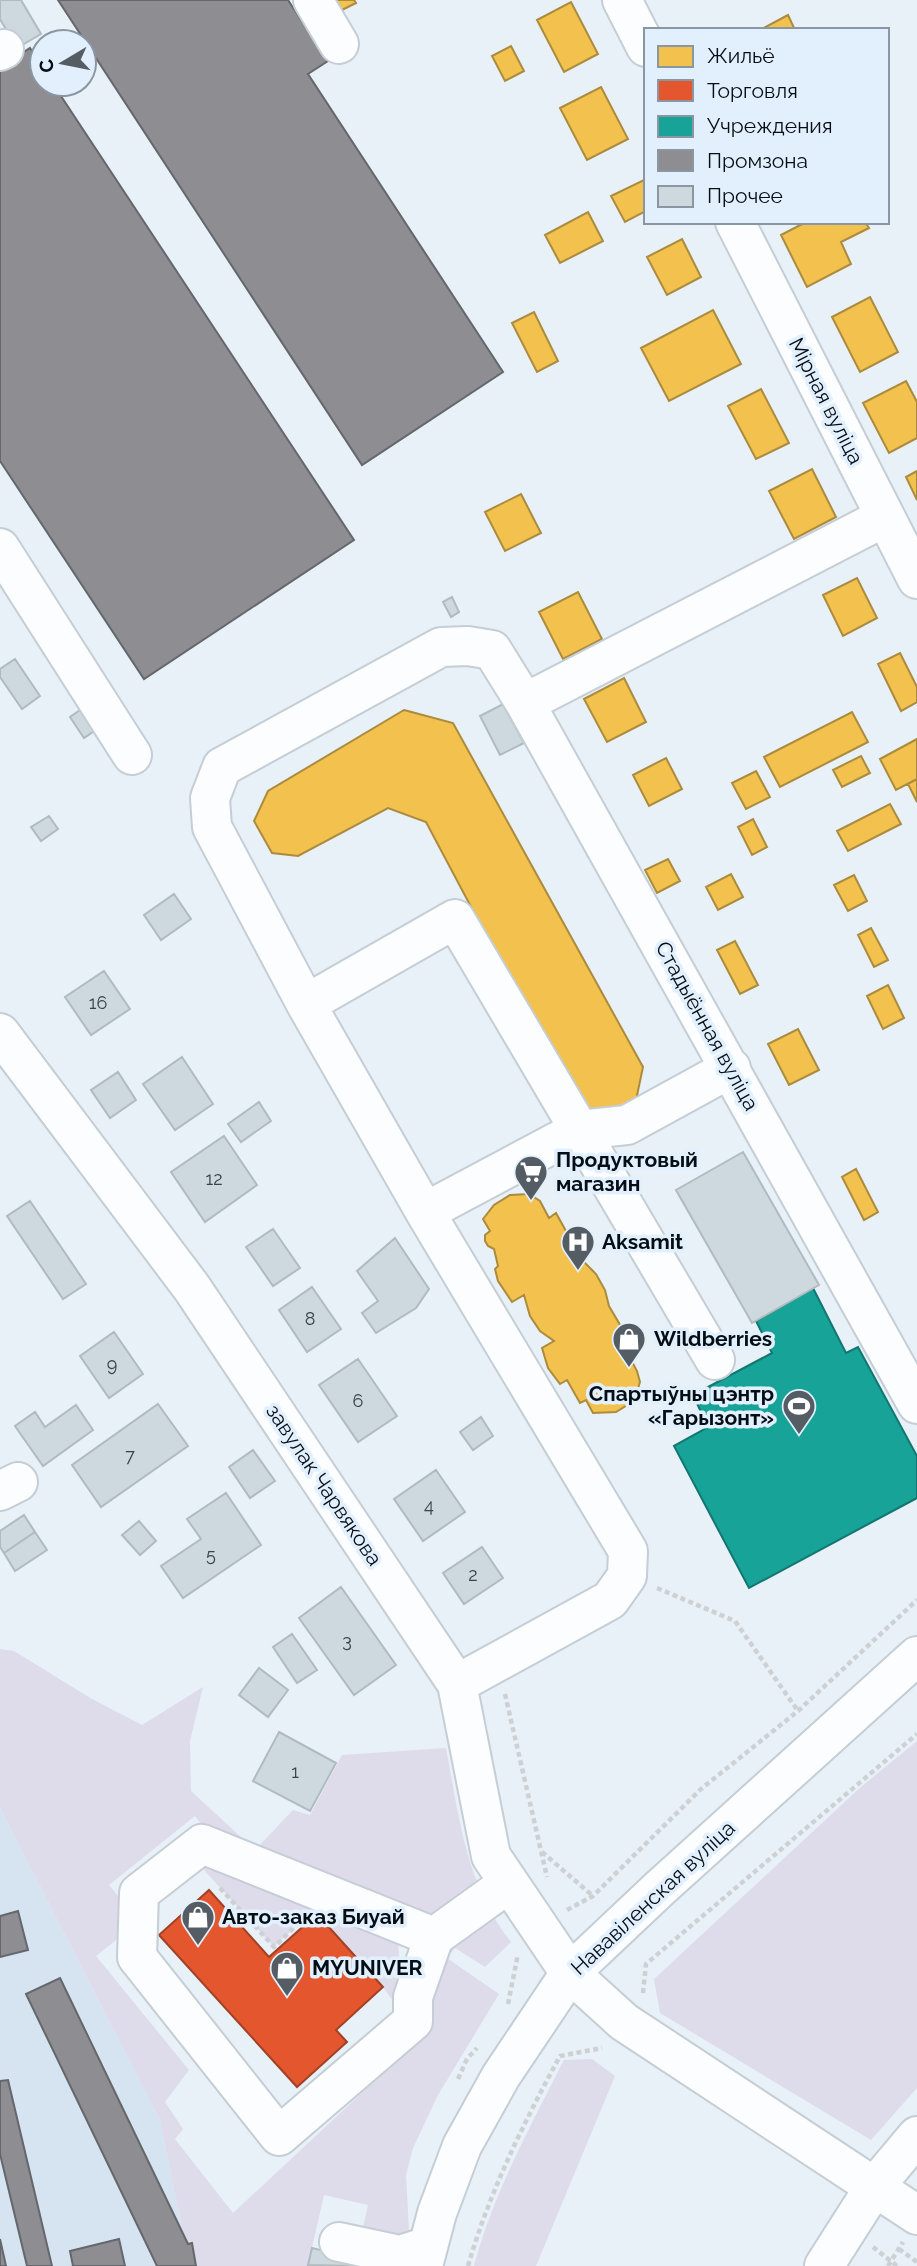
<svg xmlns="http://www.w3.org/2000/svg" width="917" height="2266" viewBox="0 0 917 2266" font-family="Raleway,sans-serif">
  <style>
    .built { fill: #d6e3f0 }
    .green { fill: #dedceb; fill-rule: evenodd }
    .homes { fill: #f2c14e; stroke: #ab8b3d; stroke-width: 2 }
    .shops { fill: #e4572e; stroke: #a14126; stroke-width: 2 }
    .public { fill: #17a398; stroke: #127671; stroke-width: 2 }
    .industry { fill: #8d8d92; stroke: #64676c; stroke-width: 2 }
    .building { fill: #cdd9df; stroke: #b0bbc0; stroke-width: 2 }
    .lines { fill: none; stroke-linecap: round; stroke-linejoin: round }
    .minor-casing { stroke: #c5cdd5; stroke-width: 42 }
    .path { stroke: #cdd1d3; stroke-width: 4.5; stroke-dasharray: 5 3.5; stroke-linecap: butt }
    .minor { stroke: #fcfdfe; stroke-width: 38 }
    .labels { text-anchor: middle; stroke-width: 7; stroke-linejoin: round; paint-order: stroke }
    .number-label { font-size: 18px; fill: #394248 }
    .street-label { font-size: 21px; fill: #060e15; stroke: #e2f0fe }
    .poi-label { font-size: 21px; font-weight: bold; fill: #060e15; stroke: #e2f0fe; text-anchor: start }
  </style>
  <rect width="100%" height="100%" fill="#e8f0f8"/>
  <path class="built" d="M0,1808L160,2120L190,2266H0Z"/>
  <path class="green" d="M0,1649L14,1651L92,1699L142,1725L203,1687L190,1741L191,1791L255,1850L293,1810L310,1815L342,1755L446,1748C459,1817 466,1885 511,1942L485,1967L455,1948L447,1958L499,1994L438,2095L413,2148L406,2175L409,2231L390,2240L362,2232L368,2205L324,2195L308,2265L312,2266H190L160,2120L0,1808ZM195,1816L223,1852L434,1937L424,2035L233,2213L175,2139L183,2129L165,2102L189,2070L96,1956L139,1922L109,1885Z
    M917,1741V2088L871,2140L660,2013L654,1979L862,1786Z
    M214,1861L398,1932L401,2012L383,1987L313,1910L274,1947L203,1869Z
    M592,2059L615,2076L536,2266H474C493,2194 530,2127 564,2060Z"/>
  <path class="homes" d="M322,0H354L356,3L330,16Z
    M571,2L598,54L564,72L537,20Z
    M788,15L795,30H760Z
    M511,46L524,71L505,81L492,56Z
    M601,87L628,139L587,160L560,108Z
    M646,179V211L625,222L611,196Z
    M588,212L603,241L560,263L545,235Z
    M806,222H865L869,228L841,242L851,264L807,287L781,235Z
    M682,239L701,277L667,295L647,257Z
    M870,297L898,352L860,372L832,317Z
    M713,310L741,364L669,401L641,348Z
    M534,312L558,361L537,372L512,323Z
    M906,381L917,402V438L889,453L863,403Z
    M761,389L789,443L756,459L728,406Z
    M812,469L836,517L794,539L769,491Z
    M917,471V500L906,477Z
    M521,494L541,533L505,551L485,512Z
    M857,578L877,618L843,636L823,595Z
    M578,592L602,639L563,659L539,612Z
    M900,653L917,687V702L901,711L878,664Z
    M624,678L646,722L607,742L584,699Z
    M404,710L453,723L643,1067L635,1105L583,1111L514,988L426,822L388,808L298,856L272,853L254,821L268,791Z
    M852,712L868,742L780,787L764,757Z
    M917,739V779L896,790L880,759Z
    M861,756L870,773L842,787L833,770Z
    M666,758L682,789L649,806L633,775Z
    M756,771L770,797L746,809L732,783Z
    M917,779V802L908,784Z
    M890,804L901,824L848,851L837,831Z
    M753,819L767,847L752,855L738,827Z
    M668,859L680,881L657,893L645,870Z
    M731,874L743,897L718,910L706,887Z
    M854,875L867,901L848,911L834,885Z
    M871,928L888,960L874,967L858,935Z
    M735,941L758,985L740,994L717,950Z
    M888,985L904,1018L883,1029L867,996Z
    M798,1029L819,1070L789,1085L768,1044Z
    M856,1169L878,1212L864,1220L842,1177Z
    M529,1194L540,1201L549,1218L556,1213L582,1260L596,1274L605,1290L609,1306L636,1352L629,1356L637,1371L640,1382L637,1392L629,1404L616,1412L593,1413L586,1400L580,1403L567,1380L560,1384L548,1368L542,1348L554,1341L540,1331L530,1316L524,1295L512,1302L498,1281L495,1269L498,1266L494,1249L488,1246L485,1241V1235L490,1231L483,1219L494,1205L510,1195Z"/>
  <path class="shops" d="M209,1890L269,1957L317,1914L383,1987L336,2030L347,2042L297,2087L159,1935Z"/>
  <path class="public" d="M813,1288L846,1353L858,1347L917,1456V1498L749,1588L674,1446L708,1427L693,1395L772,1353L756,1321Z"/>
  <path class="industry" d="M58,0H288L328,61L308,74L503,372L362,465Z
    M30,48L42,67V84H53L354,540L144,679L0,461V68Z
    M18,1911L28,1950L0,1957V1916Z
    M60,1978L188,2244L192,2243L196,2266H157L26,1994Z
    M8,2080L52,2266H27L0,2154V2081Z
    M0,2239L6,2266H0Z
    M119,2239L125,2266H73L70,2251Z"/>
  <path class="building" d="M0,0H21L41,34L17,48L0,19Z
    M452,597L459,612L451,617L443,602Z
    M15,659L40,696L22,709L0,677V669Z
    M89,704L103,725L84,738L70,717Z
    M503,704L524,743L500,755L480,716Z
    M49,816L58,829L41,841L31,827Z
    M174,894L191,919L161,940L144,915Z
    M104,971L130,1009L91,1035L65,997Z
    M182,1057L213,1104L175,1130L143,1084Z
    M118,1072L136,1100L110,1118L91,1090Z
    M259,1102L271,1121L241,1142L228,1124Z
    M224,1136L257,1185L205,1222L171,1172Z
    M743,1152L819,1285L752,1323L676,1190Z
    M30,1201L86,1284L63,1299L7,1216Z
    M273,1229L300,1268L273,1286L246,1247Z
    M395,1238L429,1289L416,1308L376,1333L362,1313L378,1301L357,1271Z
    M312,1287L341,1329L307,1352L279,1310Z
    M114,1332L143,1374L109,1398L80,1356Z
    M358,1359L397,1416L358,1442L319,1385Z
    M158,1404L188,1446L101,1507L72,1465Z
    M76,1405L93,1430L43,1466L15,1426L35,1412L45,1427Z
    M481,1417L493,1436L473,1450L460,1432Z
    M253,1450L275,1481L250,1498L229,1467Z
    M436,1470L465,1512L423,1541L394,1499Z
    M226,1493L261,1545L183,1598L161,1566L201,1539L187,1519Z
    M24,1515L35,1532L4,1553L0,1547V1531Z
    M139,1521L156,1541L140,1555L122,1535Z
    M35,1532L47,1550L15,1571L4,1553Z
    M482,1547L503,1578L464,1604L443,1573Z
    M341,1587L396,1665L354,1695L299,1618Z
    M292,1634L317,1670L297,1683L273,1647Z
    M259,1668L288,1690L268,1717L239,1695Z
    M279,1732L336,1763L310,1811L253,1781Z
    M312,2248L356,2259L355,2266L308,2265Z"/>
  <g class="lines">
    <defs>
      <path id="minor" d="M313,0L339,44
        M622,0L646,47
        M0,51L4,49
        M735,222L917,579
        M0,548L132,755
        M525,703L885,517
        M306,1004L212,827L210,798L222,767L441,647L468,646L492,650L525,703L917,1404
        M0,1033L192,1288L457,1684L491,1856L570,1973L624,2022L917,2215
        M425,1212L579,1130L627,1125L731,1068
        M0,1491L18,1482
        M457,1684L610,1600L627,1576L628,1551L425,1212L306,1004L455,919L715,1360
        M434,1937L202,1844L139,1893L137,1957L279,2136L413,2021V1997L434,1937L509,1883
        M339,2242L400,2255L428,2246
        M423,2266L437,2213L462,2146L501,2076L570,1973L659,1889L917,1656
        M824,2266L875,2186L917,2136"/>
    </defs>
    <use href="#minor" class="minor-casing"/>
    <path class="path" d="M657,1588L735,1621L798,1711
      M505,1694L547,1877
      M542,1852L593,1896
      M220,1888L274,1947L303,1919
      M567,1910L593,1896L701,1789L798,1711L917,1600
      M643,1993L646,1964L917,1734
      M508,2004L518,1954
      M458,2079L467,2059L477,2048
      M873,2247L897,2266
      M899,2249L917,2262
      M468,2266C489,2193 524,2122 560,2056L602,2048
      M888,2266L903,2242"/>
    <use href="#minor" class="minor"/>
  </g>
  <defs>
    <symbol id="supermarket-pin" viewBox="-11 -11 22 30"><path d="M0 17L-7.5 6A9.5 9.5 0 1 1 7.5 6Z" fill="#555d64" stroke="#e2f0fe"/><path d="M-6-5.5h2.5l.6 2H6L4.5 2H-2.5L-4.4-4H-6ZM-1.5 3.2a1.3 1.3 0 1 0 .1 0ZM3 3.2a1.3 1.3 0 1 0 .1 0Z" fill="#fff"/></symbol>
    <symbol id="hospital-pin" viewBox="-11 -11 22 30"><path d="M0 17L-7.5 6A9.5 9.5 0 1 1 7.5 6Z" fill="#555d64" stroke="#e2f0fe"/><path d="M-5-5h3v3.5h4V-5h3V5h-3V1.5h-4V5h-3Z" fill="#fff"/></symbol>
    <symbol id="shop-pin" viewBox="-11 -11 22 30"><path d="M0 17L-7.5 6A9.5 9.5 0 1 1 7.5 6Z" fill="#555d64" stroke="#e2f0fe"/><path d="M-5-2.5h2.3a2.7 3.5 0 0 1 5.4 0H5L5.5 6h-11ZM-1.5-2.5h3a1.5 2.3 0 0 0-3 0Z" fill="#fff"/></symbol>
    <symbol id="stadium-pin" viewBox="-11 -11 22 30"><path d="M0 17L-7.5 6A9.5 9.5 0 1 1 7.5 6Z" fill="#555d64" stroke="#e2f0fe"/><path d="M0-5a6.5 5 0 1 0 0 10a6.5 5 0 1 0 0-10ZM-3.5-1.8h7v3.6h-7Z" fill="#fff"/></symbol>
  </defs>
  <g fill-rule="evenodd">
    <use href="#supermarket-pin" x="512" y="1153" width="38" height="52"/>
    <use href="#hospital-pin" x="559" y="1223" width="38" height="52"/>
    <use href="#shop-pin" x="610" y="1320" width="38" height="52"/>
    <use href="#stadium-pin" x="780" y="1387" width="38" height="52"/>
    <use href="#shop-pin" x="179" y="1898" width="38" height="52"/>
    <use href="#shop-pin" x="268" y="1949" width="38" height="52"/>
  </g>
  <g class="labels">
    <g class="number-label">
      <text x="98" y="1009">16</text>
      <text x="214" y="1185">12</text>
      <text x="310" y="1325">8</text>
      <text x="112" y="1371">9</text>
      <text x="358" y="1407">6</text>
      <text x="130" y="1462">7</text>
      <text x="429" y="1512">4</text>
      <text x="211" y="1561">5</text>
      <text x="473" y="1581">2</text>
      <text x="347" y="1647">3</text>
      <text x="295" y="1778">1</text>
    </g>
    <g class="street-label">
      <text transform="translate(826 401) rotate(63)" y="7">Мірная вуліца</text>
      <text transform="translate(707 1026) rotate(61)" y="7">Стадыённая вуліца</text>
      <text transform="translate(324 1485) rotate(56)" y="7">завулак Чарвякова</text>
      <text transform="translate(653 1898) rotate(-43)" y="7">Нававіленская вуліца</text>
    </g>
    <g class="poi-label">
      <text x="556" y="1167">Продуктовый<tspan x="556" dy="24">магазин</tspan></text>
      <text x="602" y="1249">Aksamit</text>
      <text x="654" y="1346">Wildberries</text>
      <text x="774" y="1401" text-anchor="end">Спартыўны цэнтр<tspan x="774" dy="24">«Гарызонт»</tspan></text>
      <text x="222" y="1924">Авто-заказ Биуай</text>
      <text x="312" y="1975">MYUNIVER</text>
    </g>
  </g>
  <rect x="644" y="28" width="245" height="196" fill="#e2f0fe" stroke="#8a96a1" stroke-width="2"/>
  <rect x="658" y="46" width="35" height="21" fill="#f2c14e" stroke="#8a96a1" stroke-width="2"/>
  <text x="707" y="63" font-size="21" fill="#060e15">Жильё</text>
  <rect x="658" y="80" width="35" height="21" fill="#e4572e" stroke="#8a96a1" stroke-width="2"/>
  <text x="707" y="98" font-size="21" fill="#060e15">Торговля</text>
  <rect x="658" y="116" width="35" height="21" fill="#17a398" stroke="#8a96a1" stroke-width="2"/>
  <text x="707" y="133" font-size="21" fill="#060e15">Учреждения</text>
  <rect x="658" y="150" width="35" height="21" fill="#8d8d92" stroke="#8a96a1" stroke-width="2"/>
  <text x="707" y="168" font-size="21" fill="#060e15">Промзона</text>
  <rect x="658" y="186" width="35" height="21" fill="#cdd9df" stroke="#8a96a1" stroke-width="2"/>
  <text x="707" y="203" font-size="21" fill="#060e15">Прочее</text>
  <g transform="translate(63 63) rotate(260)"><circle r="33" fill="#e2f0fe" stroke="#8a96a1" stroke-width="2"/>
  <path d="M0-5L12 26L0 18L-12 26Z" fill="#555d64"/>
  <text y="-10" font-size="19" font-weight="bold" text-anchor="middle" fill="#060e15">С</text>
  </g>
</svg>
